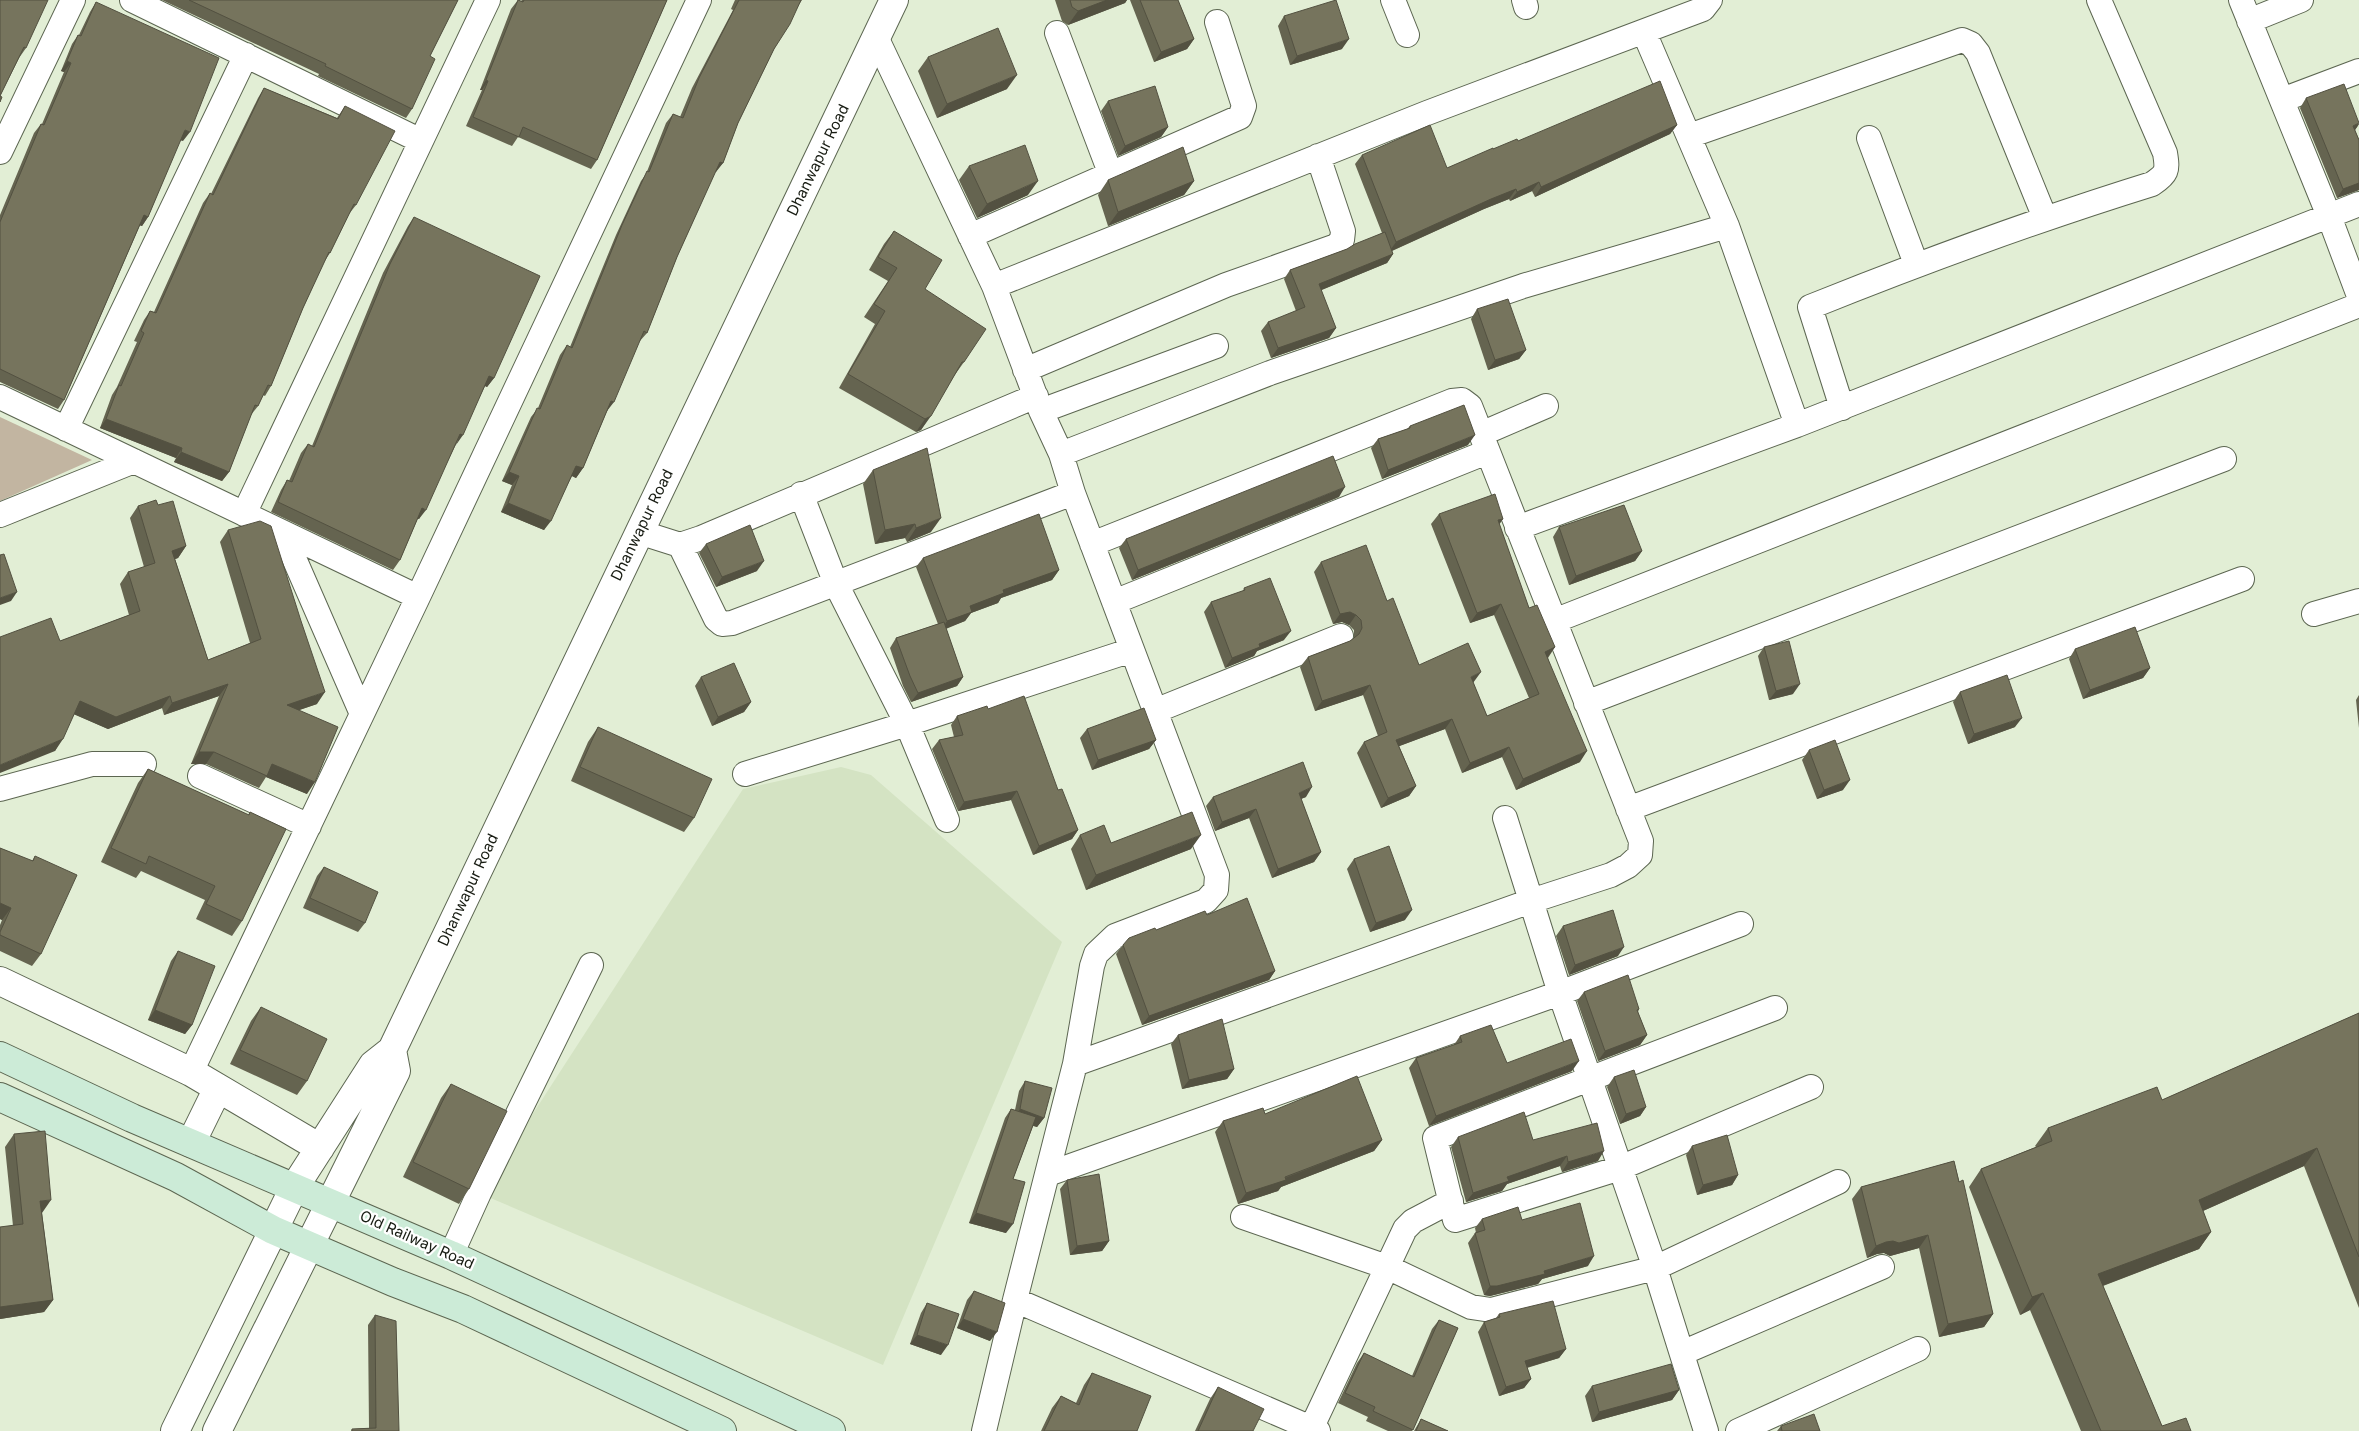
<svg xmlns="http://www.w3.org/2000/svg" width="2359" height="1431" viewBox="0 0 2359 1431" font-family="Inter,sans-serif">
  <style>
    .built { fill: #d4e3c3 }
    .green { fill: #c2b5a1 }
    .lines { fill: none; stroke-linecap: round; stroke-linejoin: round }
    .minor-casing { stroke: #5c6651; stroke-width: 26 }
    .tertiary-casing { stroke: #5c6651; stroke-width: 30 }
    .secondary-casing { stroke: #5c6651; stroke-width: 30 }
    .minor { stroke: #fff; stroke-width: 24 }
    .tertiary { stroke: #fff; stroke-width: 28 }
    .secondary { stroke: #ccebd7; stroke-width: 28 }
    .wall { fill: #656450 }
    .shaded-wall { fill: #535141 }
    .building { fill: #76745d; stroke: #535141 }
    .labels { text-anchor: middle; stroke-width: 4.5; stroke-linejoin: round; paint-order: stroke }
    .street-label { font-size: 15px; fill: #171b12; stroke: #fff }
  </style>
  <rect width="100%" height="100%" fill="#e2eed5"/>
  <path class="built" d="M841,767L871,775L1062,942L883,1365L481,1194L743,789Z"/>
  <path class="green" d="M0,417L92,460L0,501Z"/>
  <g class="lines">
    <defs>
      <path id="minor" d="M132,0L421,141
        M1393,0L1407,35
        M1524,0L1526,7
        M2241,0L2329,216L2359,296
        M2249,21L2301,0
        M1644,32L1727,226L1797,425
        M1057,33L1111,175
        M877,39L994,286L1041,411L1061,454L1073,493L1217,875L1216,890L1206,901L1115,936L1096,954L1092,966L1075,1064L1015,1300L984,1431
        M2282,100L2359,71
        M1689,136L1962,40L1971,44L1978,53L2045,218
        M1869,138L1916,264
        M0,152L73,0
        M970,236L1240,117L1244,106L1217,22
        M994,286L1427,113L1703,9L1710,0
        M1025,370L1226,285L1336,246L1342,240L1343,231L1318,156
        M0,397L418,597
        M1842,408L1810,307C1922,262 2036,220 2152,184C2167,174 2168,171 2165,153L2099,0
        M1041,411L1216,346
        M66,429L246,55
        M1481,434L1546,406
        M1061,454L1270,373L1523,286L1727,226
        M801,494L836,584L907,724L947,820
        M244,514L488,0
        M0,515L134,461
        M1517,528L1797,425L2359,204
        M639,532L680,545L701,538L1036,396
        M283,533L362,714
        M680,545L716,619L722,624L732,623L1073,493
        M1114,602L1487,452
        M2314,614L2359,601
        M1554,621L2359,305
        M1586,703L2224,459
        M1155,711L1341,636
        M745,774L907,724L1132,650
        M200,776L309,826
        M0,789L92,764H144
        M1628,809L2242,579
        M1505,818L1560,993L1655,1268L1706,1431
        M1775,1008L1435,1138L1455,1220L1620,1168L1811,1087
        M1075,1064L1531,901L1611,875L1628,866L1640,855L1641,841L1470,406L1462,400L1452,401L1092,544
        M191,1072L418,597L699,0
        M1048,1174L1560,993L1741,924
        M1243,1217L1387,1267L1471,1307L1491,1310L1655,1268L1838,1182
        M451,1255L479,1193L591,965
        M1015,1300L1318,1431
        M1682,1353L1882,1267
        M1310,1431L1405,1229L1413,1221L1451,1201
        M1738,1431L1918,1349"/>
      <path id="tertiary" d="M0,981L191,1072L320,1148
        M191,1143L218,1088
        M175,1431L294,1188L373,1065L392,1050L894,0
        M217,1431L396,1071L392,1050"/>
      <path id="secondary" d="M0,1056L132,1118L451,1255L831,1431
        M0,1097L176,1177L273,1230L393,1282L463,1309L722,1431"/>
    </defs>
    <use href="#minor" class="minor-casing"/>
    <use href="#tertiary" class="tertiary-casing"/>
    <use href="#secondary" class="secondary-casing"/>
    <use href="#minor" class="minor"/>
    <use href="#tertiary" class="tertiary"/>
    <use href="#secondary" class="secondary"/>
  </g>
  <path class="wall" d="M0,0L26,48L19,58L0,96Z
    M162,0H458L430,56L412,109L406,118L318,76L319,74Z
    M518,0L521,1L522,0H667L597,160L591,169L518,137L512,146L466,126L482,90H480L511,9Z
    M735,0H802L798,6L774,49L738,123L723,163L715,172L677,257L647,333L639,342L607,411L583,468L576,478L572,476L544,530L501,512L512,485L502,481L531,417L538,408L560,355L567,345L570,347L616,235L641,181L646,174L666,123L673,114L680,117L692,88L733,10L731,9Z
    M1055,0H1127L1125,3L1068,25L1062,21Z
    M1130,0H1178L1194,39L1187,49L1154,62Z
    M96,2L183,141L180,140L148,217L142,226L140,225L64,400L58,409L0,382V215L34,133L41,124H42L64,72L61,71L72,44L78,35H79L90,12Z
    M1284,16L1342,49L1290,65L1278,26Z
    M928,57L1007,89L937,118L918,71Z
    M264,88L337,118L345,106L356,205L349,214L330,253L324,262L303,308L271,386L265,396L263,395L258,406L251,415L229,472L222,481L174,462L176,458L100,428L112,395L117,387L137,342L134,341L144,320L150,311L154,312L203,203L210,193L211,194L258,98Z
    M2306,98L2359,124L2355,130L2359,140V190L2337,198L2300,108Z
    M1108,101L1168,127L1161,137L1118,156L1101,111Z
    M1677,125L1670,134L1535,197L1532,191L1510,201L1509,199L1484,209L1392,251L1393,254L1387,263L1321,290L1336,328L1329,338L1271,358L1261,331L1268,322L1296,311L1284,279L1290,270L1347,249L1382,233L1355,164L1362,155L1447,168L1493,149L1518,141Z
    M969,166L1028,195L977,218L959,180Z
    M1108,180L1194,181L1184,195L1108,226L1098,195Z
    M414,217L494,378L487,387L485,386L419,519L418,518L400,560L393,570L271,512L281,490L287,480L289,481L301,453L308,444L312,446L383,273L408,226Z
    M894,231L964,362L954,376L921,430L916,432L839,388L875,324L864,317L888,281L869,270L884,244Z
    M1477,309L1526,350L1519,359L1488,370L1471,319Z
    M1410,426L1468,445L1382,479L1371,448L1378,439L1407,429Z
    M873,470L931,532L907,542L905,538L875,544L863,484Z
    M1339,497L1132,580L1119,548L1126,539Z
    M158,505L186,546L178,558L175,559L208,660L250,643L220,542L228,530L317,704L299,710L307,794L266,777L259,788L206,764H191L219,696L164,715L162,708L108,729L74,714L55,751L60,641L129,615L120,584L128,572L144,567L130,518L138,506Z
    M1439,514L1503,519L1499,524L1529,608L1555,647L1548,658L1580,762L1516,790L1502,757L1462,773L1445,729L1399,746L1416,786L1409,796L1381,808L1357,753L1364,742L1378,736L1363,695L1315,711L1300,667L1308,657L1350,641L1354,638V630L1349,625L1342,622L1333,624L1314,572L1321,562L1387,601L1419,665L1473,683L1487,716L1529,698L1494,615L1470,623L1431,524Z
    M1559,527L1642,551L1635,561L1569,585L1553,537Z
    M706,544L757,571L716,587L699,553Z
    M923,558L1059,570L1052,580L1001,598L998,603L971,613L965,621L946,628L963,677L957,686L911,702L903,686L890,648L896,638L938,624L916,567Z
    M1244,588L1284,640L1257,651L1254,656L1225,668L1204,612L1211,602L1243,591Z
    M1764,647L1793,694L1769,700L1758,656Z
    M2075,649L2150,668L2143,678L2083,699L2069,659Z
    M701,677L751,702L744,712L712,726L695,686Z
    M1960,692L2015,727L1968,744L1953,702Z
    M2359,695V728L2356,700Z
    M988,709L1058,790L1078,830L1072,839L1033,855L1011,800L958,811L932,749L939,740L954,737L951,725L957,716Z
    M598,727L694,818L684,832L571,781L588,742Z
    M1087,729L1156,740L1149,749L1092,770L1080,738Z
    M1809,750L1843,790L1817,799L1802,760Z
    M148,769L248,815L250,812L242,921L232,936L196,919L205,900L141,871L136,878L101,862L138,783Z
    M1213,797H1306L1301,799L1321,852L1314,862L1272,878L1249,818L1215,831L1206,806Z
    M1080,835L1111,843L1191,849L1086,890L1071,849Z
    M0,848L32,861L35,856L41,954L32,966L0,951V925L2,920L0,919Z
    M1354,859L1405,920L1370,932L1347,869Z
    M324,867L365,923L358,932L303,908L317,876Z
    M1207,915L1275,971L1269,980L1142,1025L1116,954L1123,945L1156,930Z
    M1563,926L1618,956L1569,975L1556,936Z
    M178,951L192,1025L185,1034L148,1020L171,961Z
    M1584,992L1639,1009L1638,1012L1647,1035L1640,1045L1598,1061L1577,1001Z
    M261,1007L307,1081L297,1095L230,1064L251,1021Z
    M2359,1013V1308L2304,1166L2203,1211L2211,1232L2199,1249L2103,1286L2162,1426L2191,1431H2081L2030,1310L2020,1315L1969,1187L1981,1169L2036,1147L2035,1146L2048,1128L2162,1100Z
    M1178,1035L1234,1069L1227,1079L1182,1089L1171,1044Z
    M1460,1036L1507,1063L1572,1071L1429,1126L1409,1068L1416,1058L1454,1045Z
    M1614,1077L1646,1107L1640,1116L1620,1124L1607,1087Z
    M1025,1081L1044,1118L1037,1127L1033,1126L1013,1179L1006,1233L969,1223L1005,1118L1011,1109L1015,1110L1019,1091Z
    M451,1084L469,1189L459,1204L403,1177L441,1098Z
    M1265,1114L1382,1140L1374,1151L1281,1187L1278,1191L1238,1204L1215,1132L1223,1121Z
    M14,1134L42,1213L53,1300L44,1312L0,1319V1227L13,1226L5,1147Z
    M1458,1137L1533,1140L1598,1161L1562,1172L1560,1166L1507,1184L1502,1191L1466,1202L1451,1147Z
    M1692,1146L1738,1175L1732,1185L1697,1195L1686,1155Z
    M1954,1161L1993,1314L1984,1327L1939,1337L1919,1248L1890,1256L1884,1253L1877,1254L1867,1258L1852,1199L1861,1187Z
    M1067,1180L1109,1241L1102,1251L1070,1255L1060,1189Z
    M1482,1219L1522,1220L1588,1266L1542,1279L1538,1284L1490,1296L1484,1295L1468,1243L1475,1233H1476L1475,1228Z
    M974,1291L990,1341L957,1328L967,1300Z
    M927,1303L941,1355L910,1344L921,1313Z
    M1499,1314L1566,1349L1559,1358L1527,1368L1531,1379L1524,1388L1499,1396L1478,1332L1484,1322L1496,1318Z
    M375,1315L399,1431H351L352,1429L369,1428L368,1325Z
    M1439,1320L1458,1328L1412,1431H1388L1366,1421L1368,1417L1338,1403L1357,1363L1364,1353L1412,1376L1432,1329Z
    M1092,1373L1137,1431H1041L1052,1408L1061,1396L1076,1403L1084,1385Z
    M1592,1386L1679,1390L1672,1400L1592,1422L1585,1396Z
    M1218,1387L1253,1431H1195L1210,1399Z
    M1421,1419L1448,1431H1414Z
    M1781,1426L1820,1431H1777Z"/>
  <path class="shaded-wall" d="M1107,0H1127L1125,3L1068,25L1078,11Z
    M1194,39L1187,49L1154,62L1161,52Z
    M1349,39L1342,49L1290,65L1297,56Z
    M67,61L71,63L64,72L61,71Z
    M1017,75L1007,89L937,118L947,104Z
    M486,80L488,81L482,90H480Z
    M2359,124L2353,133V126Z
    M1677,125L1670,134L1535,197L1541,187Z
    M1168,127L1161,137L1118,156L1125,146Z
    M185,130L190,132L183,141L178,139Z
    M720,162L723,163L716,172L713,171Z
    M1038,181L1028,195L977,218L987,204Z
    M1194,181L1184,195L1108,226L1118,212Z
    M1539,182L1532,191L1510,201L1517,192Z
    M2359,183V190L2337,198L2343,189Z
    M1516,189L1509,199L1484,209L1389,252L1396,242L1491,199Z
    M144,215L148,217L142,226L138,225Z
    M1393,254L1387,263L1312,294L1319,284Z
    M1336,328L1329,338L1271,358L1278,348Z
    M1526,350L1519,359L1488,370L1495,360Z
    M489,376L494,378L487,387L483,385Z
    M611,401L614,402L607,411L604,410Z
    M931,416L921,430L916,432L925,419Z
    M106,419L182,448L176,458L100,428Z
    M460,434L463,435L456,445Z
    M1475,435L1468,445L1382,479L1388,470Z
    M181,452L229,472L222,481L174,462Z
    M576,466L583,468L576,478L570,475Z
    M509,472L519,476L512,485L502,481Z
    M1345,487L1339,497L1132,580L1138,570Z
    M508,503L551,521L544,530L501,512Z
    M422,508L426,510L419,519L415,518Z
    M941,518L931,532L907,542L916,528Z
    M1503,519L1496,529L1498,520Z
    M915,524L905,538L875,544L885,530Z
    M186,546L178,558L164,563L172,551Z
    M1642,551L1635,561L1569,585L1576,576Z
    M764,561L757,571L716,587L722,577Z
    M1059,570L1052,580L1001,598L998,603L971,613L965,621L941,631L947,621L970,606L1003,590Z
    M17,592L11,601L0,605V598Z
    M1501,604L1494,615L1470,623L1477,613Z
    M1350,612L1356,615L1349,625L1342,622L1333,624L1340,614Z
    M1291,631L1284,640L1257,651L1254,656L1225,668L1232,658L1259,644Z
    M1555,647L1547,658L1545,652Z
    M2150,668L2143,678L2083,699L2090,690Z
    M1481,672L1473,683L1471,677Z
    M963,677L957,686L911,702L918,693Z
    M228,684L219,696L164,715L172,703Z
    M1800,684L1793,694L1769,700L1776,691Z
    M1370,685L1363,695L1315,711L1322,701Z
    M325,692L317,704L279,717L287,705Z
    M170,696L162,708L108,729L71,713L80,701Z
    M751,702L744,712L712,726L718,717Z
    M2022,718L2015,727L1968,744L1974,734Z
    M1452,719L1445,729L1389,750L1396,740Z
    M63,739L55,751L0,773V765Z
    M1156,740L1149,749L1092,770L1098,760Z
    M1509,747L1502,757L1462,773L1470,763Z
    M1587,751L1580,762L1516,790L1523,779Z
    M199,752H214L206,764H191Z
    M272,764L315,782L307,794L266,777Z
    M1850,780L1843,790L1817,799L1824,790Z
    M1416,786L1409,796L1381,808L1388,798Z
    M1312,787L1306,797L1292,802L1299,793Z
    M1017,791L1011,800L958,811L964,802Z
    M1256,809L1249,818L1215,831L1222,822Z
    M1078,830L1072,839L1033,855L1039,846Z
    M1201,835L1191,849L1086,890L1096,875Z
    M1321,852L1314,862L1272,878L1278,869Z
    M0,903L11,908L2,920L0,919Z
    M1412,910L1405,920L1370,932L1376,923Z
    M1624,947L1618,956L1569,975L1575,965Z
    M1275,971L1269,980L1142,1025L1149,1016Z
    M155,1010L192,1025L185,1034L148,1020Z
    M1647,1035L1640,1045L1598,1061L1605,1051Z
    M1579,1061L1572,1071L1429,1126L1436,1116Z
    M1234,1069L1227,1079L1182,1089L1189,1080Z
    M1646,1107L1640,1116L1620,1124L1626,1114Z
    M1020,1109L1044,1118L1037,1127L1013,1118Z
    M1382,1140L1374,1151L1281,1187L1278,1191L1238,1204L1246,1193Z
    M2317,1148L2304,1166L2187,1218L2199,1200Z
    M1604,1151L1598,1161L1562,1172L1568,1162Z
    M1567,1156L1560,1166L1507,1184L1502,1191L1466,1202L1473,1193L1507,1177Z
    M1738,1175L1732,1185L1697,1195L1703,1185Z
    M51,1200L42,1213L31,1214L40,1201Z
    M976,1213L1013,1224L1006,1233L969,1223Z
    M2211,1232L2199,1249L2086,1292L2098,1274Z
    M1928,1235L1919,1248L1890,1256L1884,1253L1877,1254L1867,1258L1876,1246L1886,1242Z
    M1109,1241L1102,1251L1070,1255L1077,1246Z
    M1594,1256L1588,1266L1542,1279L1538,1284L1490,1296L1484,1295L1490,1286Z
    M2043,1293L2030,1310L2020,1315L2032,1297Z
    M53,1300L44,1312L0,1319V1307Z
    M1993,1314L1984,1327L1939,1337L1948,1324Z
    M963,1319L997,1332L990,1341L957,1328Z
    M917,1335L948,1345L941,1355L910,1344Z
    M1566,1349L1559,1358L1518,1370L1525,1361Z
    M1531,1379L1524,1388L1499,1396L1506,1387Z
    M1679,1390L1672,1400L1592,1422L1599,1412Z"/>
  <path class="building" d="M0,0H48L26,48L24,47L0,96L2,97L0,102Z
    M189,0H458L430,56L435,59L412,109L325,66L326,64Z
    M518,0L523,2L524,0H667L597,160L523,127L519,137L473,117L488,81L486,80Z
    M739,0H801L790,24L774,49L738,123L723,163L720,162L677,257L647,333L644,331L614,402L611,401L583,468L576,466L551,521L508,503L519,476L509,472L537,408L540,409L567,345L572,348L622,225L647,171L649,172L673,114L683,118L699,78Z
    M1070,0H1107L1078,11L1072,7Z
    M1140,0H1178L1194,39L1161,52Z
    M1336,0L1349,39L1297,56L1284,16Z
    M96,2L219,58L190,132L185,130L148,217L144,215L64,400L0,369V222L41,124L44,125L71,63L67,61L78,35L81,36Z
    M998,28L1017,75L947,104L928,57Z
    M1660,81L1677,125L1541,187L1539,182L1517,192L1516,189L1491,199L1396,242L1362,155L1430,125L1447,168L1493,148V149L1517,139L1518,141Z
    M2344,84L2359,123L2353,126L2359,140V183L2343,189L2306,98Z
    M1155,86L1168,127L1125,146L1108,101Z
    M264,88L338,119L345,106L395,131L356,205L354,204L330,253L329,252L303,308L271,386L268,385L258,406L255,405L229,472L181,452L182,448L106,419L119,385L121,386L144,333L141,331L150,311L156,313L210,193L213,195Z
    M1025,145L1038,181L987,204L969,166Z
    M1183,147L1194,181L1118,212L1108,180Z
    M414,217L540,276L494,378L489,376L463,435L460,434L426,510L422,508L400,560L278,502L287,480L292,482L308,444L314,447L390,264Z
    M894,231L942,260L925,289L986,329L964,362H962L931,416L925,419L848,374L885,311L874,304L897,268L878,257Z
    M1385,232L1393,254L1319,284L1336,328L1278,348L1268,322L1305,307L1290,270L1347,249L1355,244Z
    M1508,299L1526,350L1495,360L1477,309Z
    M1464,405L1475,435L1388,470L1378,439L1410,428V426Z
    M927,448L941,518L916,528L915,524L885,530L873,470Z
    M1333,456L1345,487L1138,570L1126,539Z
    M1495,494L1503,519L1498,520L1529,608L1537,605L1555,647L1545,652L1587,751L1523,779L1509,747L1470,763L1452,719L1396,740L1416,786L1388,798L1364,742L1387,732L1370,685L1322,701L1308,657L1350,641L1359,634L1362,628L1361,620L1356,615L1350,612L1340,614L1321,562L1366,545L1387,601L1393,598L1419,665L1468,643L1481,672L1471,677L1487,716L1539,694L1501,604L1477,613L1439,514Z
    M156,500L158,505L173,501L186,546L172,551L208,660L261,639L228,530L260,521L271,526L301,621L325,692L287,705L338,727L315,782L272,764L267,776L214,752H199L228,684L172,703L170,696L116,717L80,701L63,739L0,765V637L51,618L60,641L140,611L128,572L155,563L138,506Z
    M1624,505L1642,551L1576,576L1559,527Z
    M1039,514L1059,570L1003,590L1004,593L970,606L972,612L947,621L923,558Z
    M750,525L764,561L722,577L706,544Z
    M4,554L17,592L0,598V555Z
    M1270,578L1291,631L1259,644L1260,647L1232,658L1211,602L1245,590L1244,588Z
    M944,622L963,677L918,693L910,676L896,638Z
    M2135,627L2150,668L2090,690L2075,649Z
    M1789,641L1800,684L1776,691L1764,647Z
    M734,663L751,702L718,717L701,677Z
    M2007,675L2022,718L1974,734L1960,692Z
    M1024,696L1058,790L1062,789L1078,830L1039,846L1017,791L964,802L939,740L963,735L957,716L987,706L988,709Z
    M1144,708L1156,740L1098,760L1087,729Z
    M598,727L712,779L694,818L580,767Z
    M1835,740L1850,780L1824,790L1809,750Z
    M1303,762L1312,787L1299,793L1321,852L1278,869L1256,809L1222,822L1213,797Z
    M148,769L249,815L250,812L286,829L242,921L206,904L215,886L149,856L146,864L111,848Z
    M1192,812L1201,835L1096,875L1080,835L1104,825L1111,843Z
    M1389,846L1412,910L1376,923L1354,859Z
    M0,848L33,861L35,856L77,875L41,954L0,935V932L11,908L0,903Z
    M324,867L378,892L365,923L310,898Z
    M1247,898L1275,971L1149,1016L1123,945L1129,938L1155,928L1156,930L1205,911L1207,915Z
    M1613,910L1624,947L1575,965L1563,926Z
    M178,951L215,966L192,1025L155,1010Z
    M1628,975L1639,1009L1637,1010L1647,1035L1605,1051L1584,992Z
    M261,1007L327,1039L307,1081L240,1050Z
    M2359,1013V1257L2317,1148L2199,1200L2211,1232L2098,1274L2162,1426L2186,1418L2191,1431H2101L2043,1293L2032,1297L1981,1169L2052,1141L2048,1128L2157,1087L2162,1100Z
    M1222,1019L1234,1069L1189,1080L1178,1035Z
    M1491,1025L1507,1063L1571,1039L1579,1061L1436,1116L1416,1058L1462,1042L1460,1036Z
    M1634,1070L1646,1107L1626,1114L1614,1077Z
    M1357,1076L1382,1140L1285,1177L1286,1180L1246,1193L1223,1121L1263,1108L1265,1114Z
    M1025,1081L1052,1088L1044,1118L1020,1109Z
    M451,1084L507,1111L469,1189L413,1162Z
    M1011,1109L1036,1117L1013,1179L1025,1182L1013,1224L976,1213Z
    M1524,1112L1533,1140L1597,1123L1604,1151L1568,1162L1567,1156L1507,1177L1509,1181L1473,1193L1458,1137Z
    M45,1131L51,1200L40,1201L53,1300L0,1307V1227L23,1224L14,1134Z
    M1727,1135L1738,1175L1703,1185L1692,1146Z
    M1954,1161L1959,1182L1963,1180L1993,1314L1948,1324L1928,1235L1899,1243L1893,1241L1886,1242L1876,1246L1861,1187Z
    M1099,1174L1109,1241L1077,1246L1067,1180Z
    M1580,1203L1594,1256L1544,1271L1545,1274L1497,1286H1490L1475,1233L1485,1230L1482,1219L1518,1207L1522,1220Z
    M974,1291L1005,1303L997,1332L963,1319Z
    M1553,1301L1566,1349L1525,1361L1531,1379L1506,1387L1484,1322L1500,1317L1499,1314Z
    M927,1303L959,1314L948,1345L917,1335Z
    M375,1315L396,1321L399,1431H352V1429L376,1428Z
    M1439,1320L1458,1328L1413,1430L1373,1411L1375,1407L1345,1393L1364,1353L1414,1377Z
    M1671,1364L1679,1390L1599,1412L1592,1386Z
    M1092,1373L1151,1396L1137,1431H1044L1061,1396L1079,1405Z
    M1218,1387L1264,1409L1253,1431H1198Z
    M1814,1414L1820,1431H1782L1781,1426Z
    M1421,1419L1448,1431H1416Z"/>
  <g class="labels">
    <g class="street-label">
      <text transform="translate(818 160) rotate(-64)" y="5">Dhanwapur Road</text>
      <text transform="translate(642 525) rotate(-64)" y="5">Dhanwapur Road</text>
      <text transform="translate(468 890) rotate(-65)" y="5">Dhanwapur Road</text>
      <text transform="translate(417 1240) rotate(24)" y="5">Old Railway Road</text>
    </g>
  </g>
</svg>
